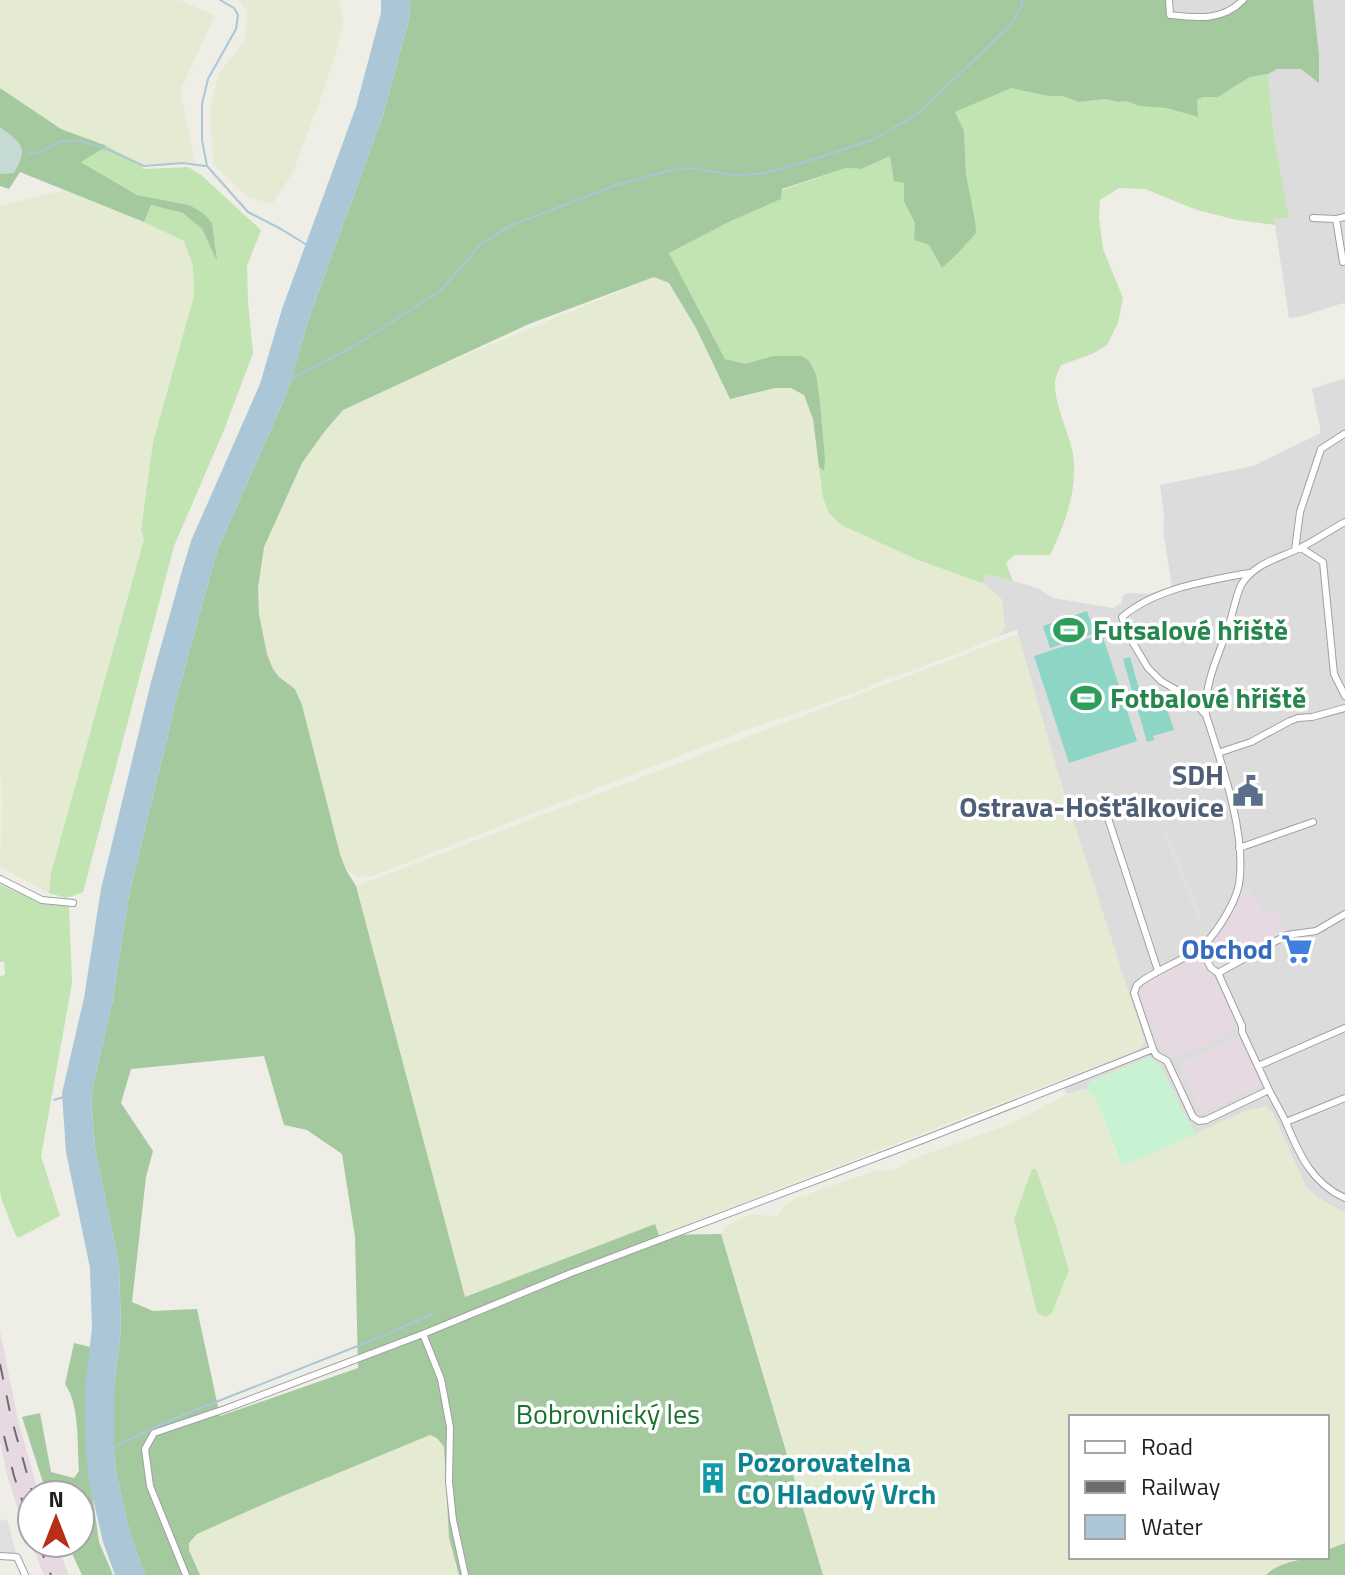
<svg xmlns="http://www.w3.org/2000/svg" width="1345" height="1575" viewBox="0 0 1345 1575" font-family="'Titillium Web',sans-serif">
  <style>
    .residential { fill: #dddcdc; fill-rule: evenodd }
    .industrial { fill: #e7d9e2 }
    .farmland { fill: #e5ebd3; fill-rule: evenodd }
    .grass { fill: #c2e3b2 }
    .forest { fill: #a5c99f; fill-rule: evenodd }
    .wetland { fill: #c5dbd4 }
    .park { fill: #c8f3d2 }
    .pitch { fill: #8dd5c4 }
    .parking { fill: #dfdfdf }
    .water { fill: #abc6d7 }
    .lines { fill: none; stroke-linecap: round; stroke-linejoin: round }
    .stream { stroke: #abc6d7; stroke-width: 2 }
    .street-casing { stroke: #a0a0a0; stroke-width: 8 }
    .street { stroke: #fff; stroke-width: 6 }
    .rail { stroke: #6d6d6d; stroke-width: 2; stroke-dasharray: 16 16; stroke-linecap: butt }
    .labels { text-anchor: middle; stroke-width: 7; stroke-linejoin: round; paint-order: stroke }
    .leisure-label { font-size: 28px; font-weight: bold; fill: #27864d; stroke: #fff; text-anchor: start }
    .service-label { font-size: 28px; font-weight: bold; fill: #4e5e75; stroke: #fff; text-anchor: end }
    .shop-label { font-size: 28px; font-weight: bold; fill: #366cbe; stroke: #fff; text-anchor: end }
    .park-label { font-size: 28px; fill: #18722e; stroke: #fff }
    .culture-label { font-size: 28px; font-weight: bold; fill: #0d838f; stroke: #fff; text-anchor: start }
  </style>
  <rect width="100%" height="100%" fill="#eeede6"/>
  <path class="residential" d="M1166,0H1246L1234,13L1199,20H1184L1167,16Z
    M1313,0H1345V305L1343,303L1303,316L1289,318L1274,218H1288L1274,138L1268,74L1277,69H1301L1319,82V54Z
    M1345,378V1213L1316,1197L1306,1187L1272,1112L1246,1111L1124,1165L1121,1164L1096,1098L1087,1089L1067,1094L1060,1081L1138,1050L1144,1041L1064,793L1031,683L1017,630L998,636L1005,627L994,592L982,583L987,573L1037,588L1053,598L1113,608L1122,603V596L1127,593L1148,594L1172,587L1163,530L1164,513L1160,485L1253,466L1321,433L1312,389ZM1248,888L1263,914L1284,930L1221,966L1214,977L1154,979L1205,952L1234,903L1245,889ZM1239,1038L1240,1039L1200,1107L1180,1064Z"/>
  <path class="industrial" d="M1249,887L1263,914L1273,908L1285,929L1221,966L1215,978L1239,1028L1204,1046L1175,1055L1162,1051L1139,991L1154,979L1205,952L1234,903L1245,889Z
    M1239,1038L1262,1085L1207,1111L1200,1107L1179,1064Z
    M0,1331L17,1416L39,1495H32V1543H56L69,1575H44L21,1519L8,1478L0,1442Z"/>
  <path class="farmland" d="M0,0H179L215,15L180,91L195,162L142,165L107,146L61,129L0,88Z
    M239,0H339L344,24L326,84L292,174L272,204L247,197L213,164L210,105L220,72L245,40L247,12Z
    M64,190L144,222L184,240L193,266L194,296L153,442L141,530L144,538L51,873L49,893L0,867L2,802L0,769V206Z
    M654,277L669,282L737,398L775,388H791L804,395L813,419L829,513L841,525L918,560L982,583L1002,599L1005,627L998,636L961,652L903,674L887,678L864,689L814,707L743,731L373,876L357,877L346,870L340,854L302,705L295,689L279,677L273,668L267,654L259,614L258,589L264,547L302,463L325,431L343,410L389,387Z
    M1018,634L1064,793L1141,1030L1144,1041L1143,1046L1138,1050L659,1235L655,1224L465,1298L356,886Z
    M1087,1088L1096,1098L1119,1163L1124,1165L1246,1111L1266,1106L1272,1112L1306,1187L1316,1198L1345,1213V1543L1327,1550V1417H1071V1557H1308L1275,1568L1268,1571L1266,1575H823L748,1321L720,1235L728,1224L753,1214L770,1216L778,1215L786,1204L797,1198L875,1171L894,1170L910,1160L1013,1123L1067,1094ZM1036,1170L1057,1229L1069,1269L1052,1313H1037L1014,1219Z
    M430,1435L437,1437L444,1447L449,1538L459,1575H200L189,1550V1543L197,1534L273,1500Z"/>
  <path class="grass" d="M1268,74L1274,138L1289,218H1274L1275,225L1237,220L1197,210L1145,189L1119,188L1100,200L1099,217L1103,249L1123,298L1118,323L1107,345L1092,354L1061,365C1059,370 1055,377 1055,382C1054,404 1069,432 1073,454C1078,490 1065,524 1050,555H1014L1006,563L1013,581L987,574L982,583L918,560L841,525L829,513L823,497L819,467L823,470L820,403L773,356L745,365L725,359L669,253L733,220L780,199L782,190L846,168L861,169L891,155L904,183V202L915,223L914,240L929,245L942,267L975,220L966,174L964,131L954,112L1011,87L1048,96H1062L1079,102L1105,99L1119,102L1126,101L1139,106L1166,108L1197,117V100L1203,97H1218L1250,77Z
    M107,146L142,165L143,169L188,167L200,174L261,230L247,266L248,302L253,353L224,430L174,546L83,892L66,898L49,893L51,873L144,539L141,530L153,442L194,296L193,266L184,241L144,222L151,205L184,213L202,229L216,258L212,223L189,205L137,195L80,161Z
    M0,885L42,903L69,905L72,983L41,1156L60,1216L18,1238L15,1234L1,1198L0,1187V976L5,975L4,962H0Z
    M1032,1169H1036L1057,1229L1069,1270L1052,1313L1046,1317L1037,1313L1014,1219Z"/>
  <path class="forest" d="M409,0H1166L1167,16C1187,21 1213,22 1232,13C1237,11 1242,4 1246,0H1313L1319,54V83L1301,69H1277L1268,74L1250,77L1218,97H1203L1197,100L1198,117L1166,108L1139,106L1126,101L1119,102L1105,99L1079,102L1062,96H1048L1011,88L955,112L964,131L966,174L975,220L976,233L957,254L942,268L929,245L914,240L915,223L904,202V183L894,181L890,156L861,169L846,168L782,189L781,199L733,220L669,253L725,359L745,364L773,356H802L809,361L816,374L820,403L825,459L824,471L819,467L813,419L804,395L791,388H775L730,399L696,328L669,283L654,277L529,324L343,410L325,431L302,463L264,547L258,588L259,614L267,654L273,669L279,677L295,689L302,705L340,854L346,870L356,886L465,1297L655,1224L659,1235L721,1234L823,1575H459L449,1538L444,1447L437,1438L430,1435L273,1500L197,1534L189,1543V1550L200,1575H145L130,1534L117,1477L114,1453V1388L121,1330L119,1265L95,1148L91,1095L112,1004L129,895L179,689L217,551L287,393L309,318L383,115L410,16ZM264,1056L284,1125L307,1130L342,1154L355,1237L358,1368L220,1416L197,1309L153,1311L132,1302L146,1177L153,1151L121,1103L131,1069Z
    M0,88L61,129L107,146L81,162L137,195L189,205L203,213L212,223L217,261L202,229L183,213L151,205L144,222L20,172L9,189L0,186Z
    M74,1343L94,1348L87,1456L99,1542L113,1575H82L67,1543H80V1495H47L22,1417L40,1413L51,1472L74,1478L79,1471C77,1445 80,1405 65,1384Z
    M1345,1543V1575H1266C1277,1562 1309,1557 1327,1557V1550Z"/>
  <path class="wetland" d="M0,127C22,143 29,148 14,173L0,174Z"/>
  <path class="park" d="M1151,1057L1162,1068L1179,1104L1196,1134L1124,1165L1121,1164L1096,1098L1086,1089L1090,1081Z"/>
  <path class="pitch" d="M1087,611L1095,633L1050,648L1043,626Z
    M1102,634L1137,741L1069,763L1034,656Z
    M1130,657L1141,696L1161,690L1174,730L1153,736L1154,740L1147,742L1123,659Z"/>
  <path class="parking" d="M1166,829L1202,917L1198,919L1162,830Z
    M7,1519L17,1557L0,1556V1521Z"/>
  <path class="water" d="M381,0H409L410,16L383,115L309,318L287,393L217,551L179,689L129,895L112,1004L91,1095L95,1148L119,1265L121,1330L114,1388V1453L117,1477L130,1534L145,1575H115L103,1542L89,1481L86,1455L85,1387L92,1328L90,1268L66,1152L62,1093L84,998L101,889L151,682L182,571L191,541L260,384L282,309L356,107L381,13Z"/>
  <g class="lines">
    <path class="stream" d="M220,0L234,8L238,15L236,29L208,79L202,104V140L207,166L248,212L281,229L307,245
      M27,154L40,152L59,142L76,140L109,150L144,166L183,163L205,166
      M289,380L358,344L441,290L482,243L510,226L616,185L672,170L690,168L733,175L761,174L805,162L872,140L916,115L1011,25L1022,5V0
      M54,1100L64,1097
      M112,1448L173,1419L388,1334L432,1314"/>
    <defs>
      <path id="street" d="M1169,0L1170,15C1198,18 1223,21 1243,0
        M1313,218L1336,219
        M1343,262L1336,219L1345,217
        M1345,522C1330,530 1316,540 1300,548C1278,559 1256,562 1241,585C1235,599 1233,613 1228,628C1218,657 1204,683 1206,715C1221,762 1247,834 1239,884C1236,902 1218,930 1206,943C1193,956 1159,969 1142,981L1137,985L1134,993L1153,1049L1156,1055L1167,1061L1193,1117L1199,1121L1206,1120L1269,1090C1275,1102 1282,1113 1287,1125C1300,1156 1313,1184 1345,1198
        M1301,548L1323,562L1334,674L1345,696
        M1295,550L1300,512L1321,449L1344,434
        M1205,714L1190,698L1161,681L1148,668L1130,638L1122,617C1156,588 1206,581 1249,573
        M1218,753L1251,742L1290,721L1298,718L1312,717L1345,708
        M1107,815L1158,971
        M1239,848L1313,822
        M0,879L42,900L73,903
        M1200,947L1211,968L1218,973L1242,1026V1032L1269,1090
        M1218,973L1287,935L1316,931L1345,914
        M1258,1066L1345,1028
        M1286,1122L1345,1098
        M423,1334L441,1379L450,1427L449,1482L453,1520L465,1575
        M0,1556L17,1557L25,1575
        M186,1575L150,1486L145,1449L154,1433L225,1409L423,1334L571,1273L933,1136L1153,1049"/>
    </defs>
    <use href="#street" class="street-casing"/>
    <use href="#street" class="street"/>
    <path class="rail" d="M0,1364L11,1417L33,1495
      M4,1436L14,1476L32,1530
      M38,1543L51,1575"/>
  </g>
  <defs>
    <symbol id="stadium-bare" viewBox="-9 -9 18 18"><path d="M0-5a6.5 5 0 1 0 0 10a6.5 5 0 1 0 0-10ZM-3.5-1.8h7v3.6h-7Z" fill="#2e9e5b" stroke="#fff" stroke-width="2.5" paint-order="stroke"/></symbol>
    <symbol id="civic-bare" viewBox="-9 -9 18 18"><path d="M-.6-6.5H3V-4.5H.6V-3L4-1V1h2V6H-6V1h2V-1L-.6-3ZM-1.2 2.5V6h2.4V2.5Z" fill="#5c6f8a" stroke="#fff" stroke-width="2.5" paint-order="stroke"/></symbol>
    <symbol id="supermarket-bare" viewBox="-9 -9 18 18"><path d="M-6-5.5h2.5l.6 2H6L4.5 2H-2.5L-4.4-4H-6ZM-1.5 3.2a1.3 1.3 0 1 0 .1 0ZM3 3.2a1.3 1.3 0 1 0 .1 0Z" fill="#3f7fe0" stroke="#fff" stroke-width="2.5" paint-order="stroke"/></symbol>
    <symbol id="building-bare" viewBox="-9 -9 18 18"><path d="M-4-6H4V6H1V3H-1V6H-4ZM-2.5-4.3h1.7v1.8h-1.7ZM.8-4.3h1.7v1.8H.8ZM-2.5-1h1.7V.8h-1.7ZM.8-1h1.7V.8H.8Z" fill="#0f9aa8" stroke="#fff" stroke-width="2.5" paint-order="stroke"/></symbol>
  </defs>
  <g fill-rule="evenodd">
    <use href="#stadium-bare" x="1047" y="608" width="44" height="44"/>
    <use href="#stadium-bare" x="1064" y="676" width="44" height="44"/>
    <use href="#civic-bare" x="1226" y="769" width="44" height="44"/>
    <use href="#supermarket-bare" x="1275" y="927" width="44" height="44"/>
    <use href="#building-bare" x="691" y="1456" width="44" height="44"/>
  </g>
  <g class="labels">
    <g class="leisure-label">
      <text x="1093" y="640">Futsalové hřiště</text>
      <text x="1110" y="708">Fotbalové hřiště</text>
    </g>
    <g class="service-label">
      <text x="1224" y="785">SDH<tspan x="1224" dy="32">Ostrava-Hošťálkovice</tspan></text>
    </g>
    <g class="shop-label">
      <text x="1273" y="959">Obchod</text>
    </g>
    <g class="park-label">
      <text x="608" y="1424">Bobrovnický les</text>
    </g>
    <g class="culture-label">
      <text x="737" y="1472">Pozorovatelna<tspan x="737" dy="32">CO Hladový Vrch</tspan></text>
    </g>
  </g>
  <rect x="1069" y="1415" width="260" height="144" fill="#ffffff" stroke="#a5a5a5" stroke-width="2"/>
  <rect x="1085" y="1441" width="40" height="12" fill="#ffffff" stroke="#a5a5a5" stroke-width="2"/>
  <text x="1141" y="1455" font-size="24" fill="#1f1f1f">Road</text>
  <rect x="1085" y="1481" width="40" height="12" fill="#6d6d6d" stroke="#a5a5a5" stroke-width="2"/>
  <text x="1141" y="1495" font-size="24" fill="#1f1f1f">Railway</text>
  <rect x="1085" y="1515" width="40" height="24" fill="#abc6d7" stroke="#a5a5a5" stroke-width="2"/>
  <text x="1141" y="1535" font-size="24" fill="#1f1f1f">Water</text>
  <g transform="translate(56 1519)"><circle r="38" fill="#ffffff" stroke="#a5a5a5" stroke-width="2"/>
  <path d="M0-6L14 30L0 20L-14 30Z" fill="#b73016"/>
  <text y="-12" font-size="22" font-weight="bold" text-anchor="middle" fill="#1f1f1f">N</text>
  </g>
</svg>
